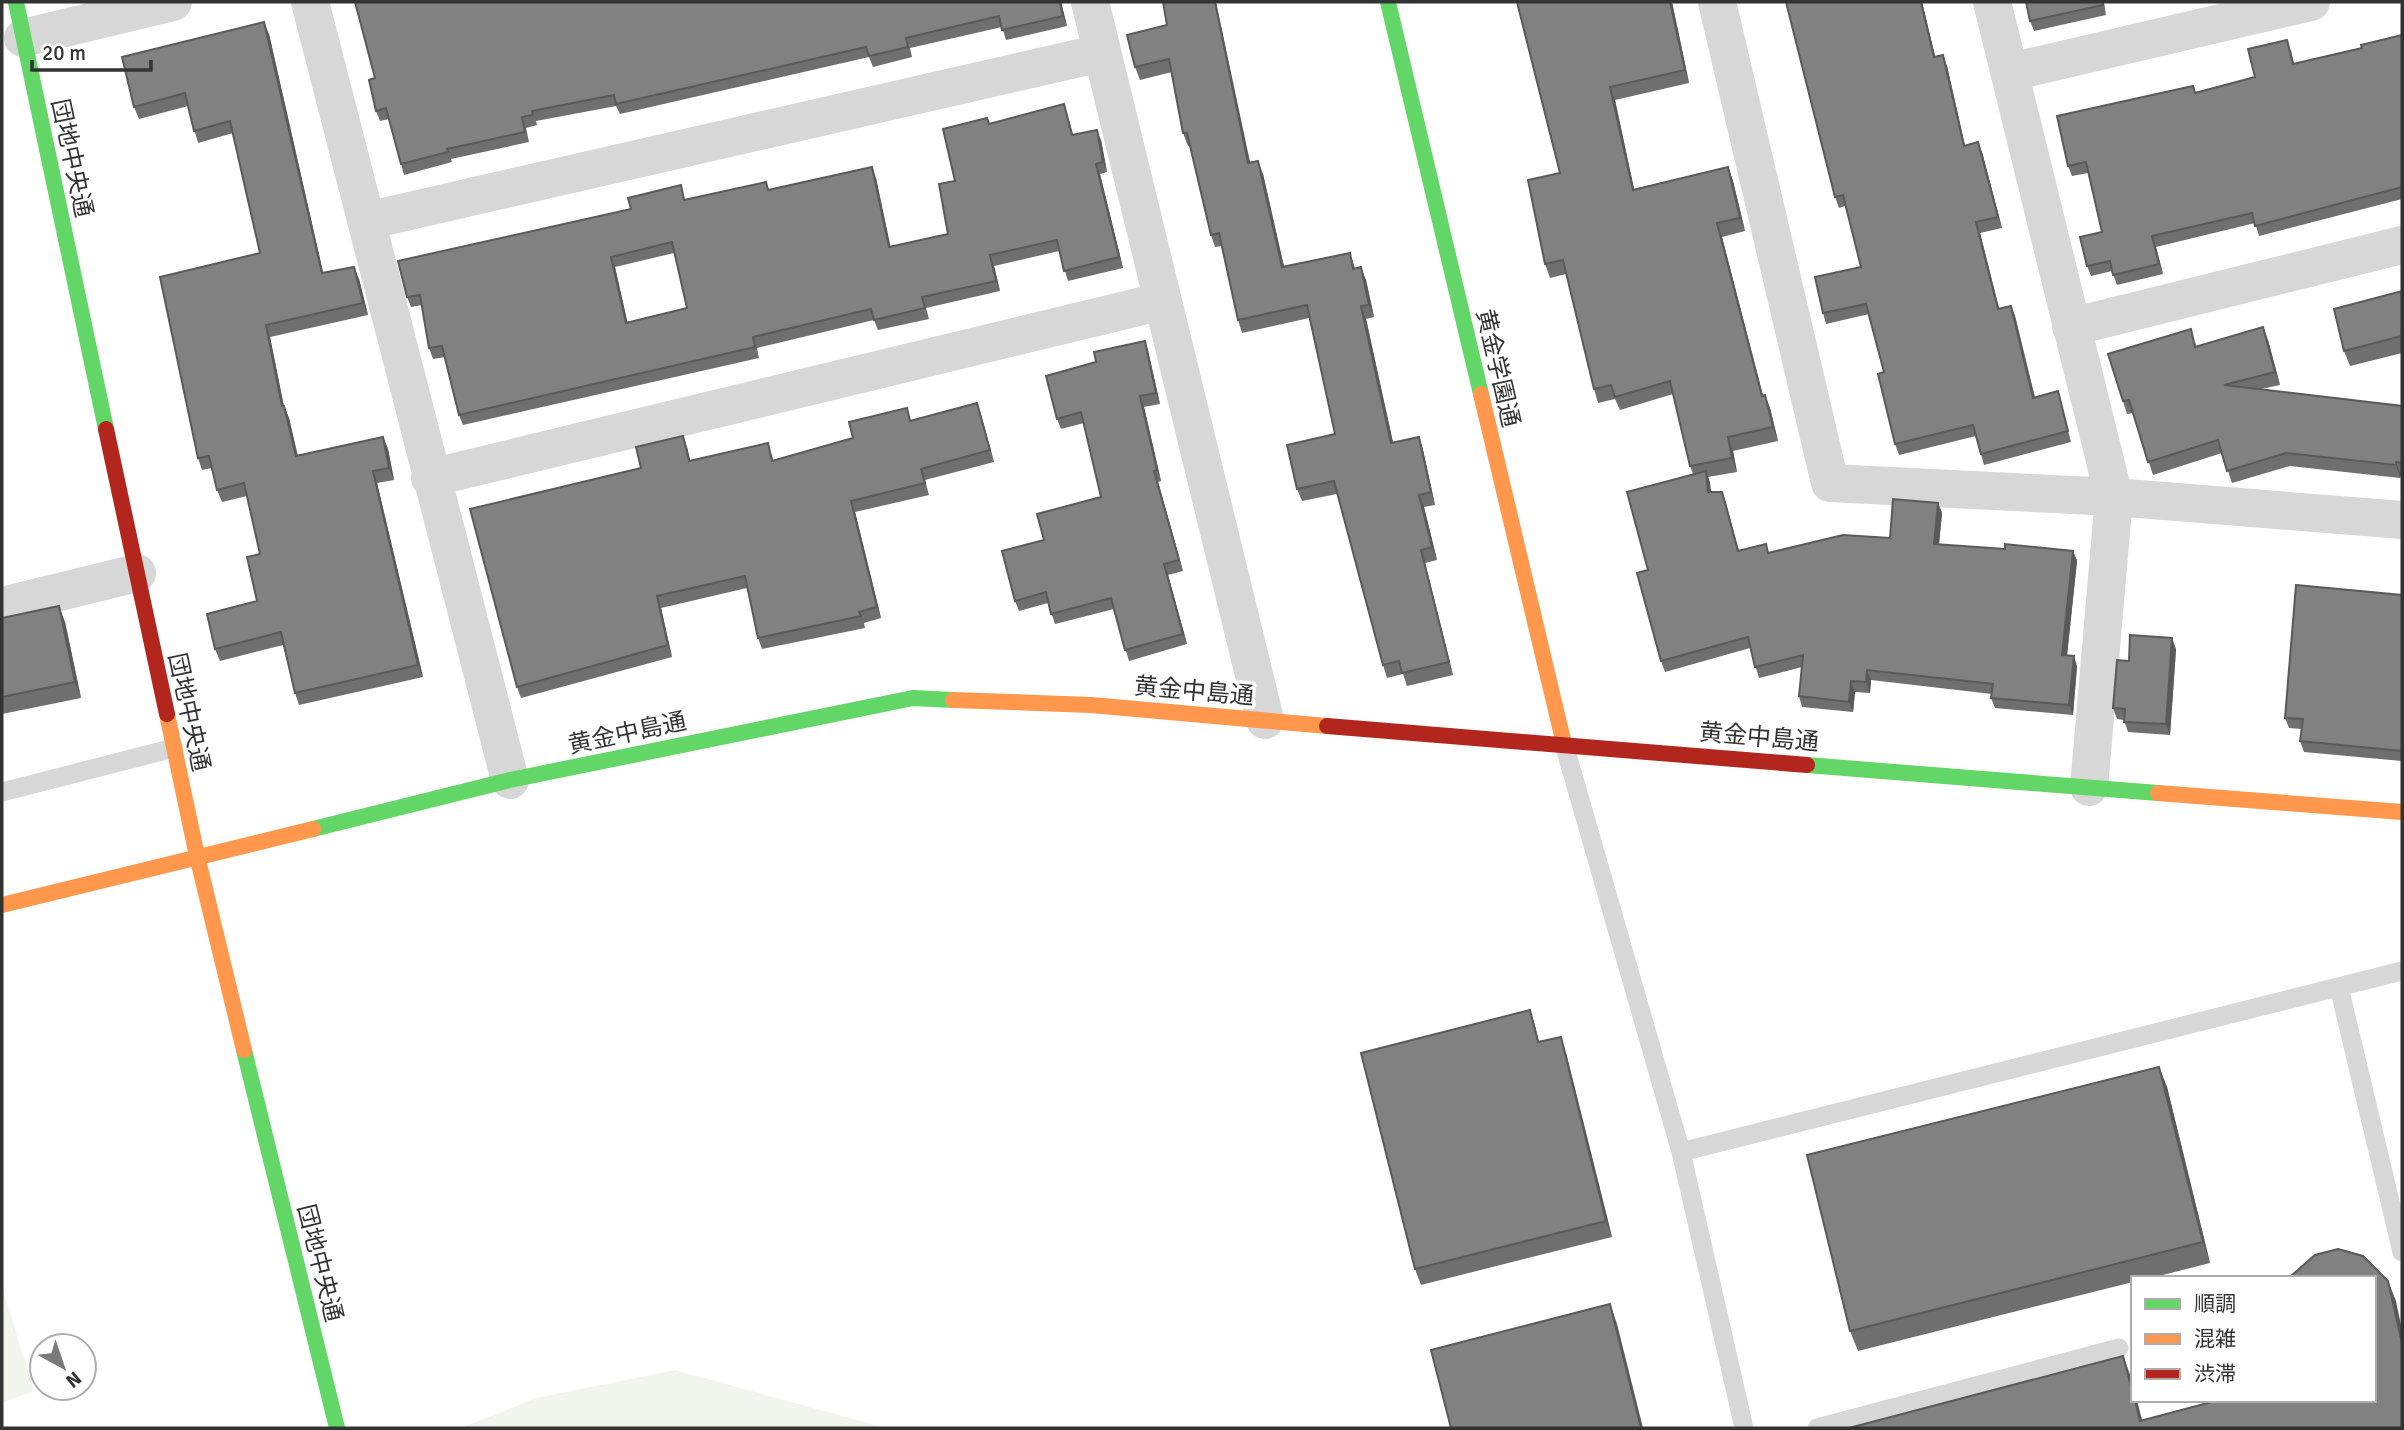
<svg xmlns="http://www.w3.org/2000/svg" width="2404" height="1430" viewBox="0 0 2404 1430" font-family="Signika,'Noto Sans JP',sans-serif">
  <style>
    .green { fill: #f1f5ed }
    .lines { fill: none; stroke-linecap: round; stroke-linejoin: round }
    .lane { stroke: #d7d7d7; stroke-width: 19 }
    .street { stroke: #d7d7d7; stroke-width: 38 }
    .fast { stroke: #63d668; stroke-width: 16 }
    .slow { stroke: #ff974d; stroke-width: 16 }
    .jam { stroke: #b3261e; stroke-width: 16 }
    .wall { fill: #6f6f6f; fill-rule: evenodd }
    .shaded-wall { fill: #5a5a5a }
    .building { fill: #818181; stroke: #5a5a5a; stroke-width: 2; fill-rule: evenodd }
    .labels { text-anchor: middle; stroke-width: 7; stroke-linejoin: round; paint-order: stroke }
    .street-label { font-size: 24px; fill: #333; stroke: #fff }
  </style>
  <rect width="100%" height="100%" fill="#fff"/>
  <path class="green" d="M2,1287L34,1391L2,1403Z
    M675,1370L886,1428H461L536,1398Z"/>
  <g class="lines">
    <path class="lane" d="M1564,744L1681,1152L1744,1428
      M2,792L174,748
      M2339,987L2402,1252
      M1681,1152L2402,971
      M1817,1428L2119,1348"/>
    <path class="street" d="M310,2L510,780
      M1090,2L1265,720
      M1717,2L1830,483L2114,497L2402,520
      M1992,2L2114,497L2089,787
      M23,38L173,2
      M2010,72L2311,2
      M366,221L1101,53
      M2071,327L2402,245
      M430,478L1163,301
      M2,606L137,573"/>
    <path class="fast" d="M16,2L106,429
      M1388,2L1481,394
      M1807,765L2158,793
      M313,829L510,780L913,698L953,700
      M244,1050L337,1428"/>
    <path class="slow" d="M1481,394L1564,744
      M953,700L1091,705L1327,726
      M167,714L197,856L244,1050
      M2158,793L2402,812
      M2,905L313,829"/>
    <path class="jam" d="M106,429L167,714
      M1327,726L1807,765"/>
  </g>
  <path class="wall" d="M355,2H1061L1067,26L1006,40L1002,27L910,48L912,57L873,67L869,57L620,114L616,106L536,121L537,125L526,128L529,142L451,159L452,162L404,175L389,119L380,121L376,111L375,78Z
    M1672,2L1689,83L1615,100L1634,189L1728,167L1733,181L1745,231L1722,237L1763,395L1770,408L1778,441L1733,451L1737,472L1708,477L1711,492H1722L1726,503L1739,551L1769,553L1890,538L1938,503L1942,513L1939,544L2005,549L2073,551L2077,561L2067,655L2077,666L2073,715L1995,708L1991,698L1992,694L1871,680L1870,693L1855,692L1853,712L1802,707L1799,696L1802,667L1759,678L1750,648L1665,672L1661,661L1648,570L1693,474L1690,466L1673,394L1620,410L1615,399L1598,403L1594,389L1566,274L1550,278L1545,264L1560,173L1518,8Z
    M1786,2H1922L1935,57L1947,66L1965,145L1982,152L2002,228L1980,233L1999,309L2011,306L2015,316L2035,397L2061,402L2071,442L1984,465L1976,436L1899,455L1895,444L1884,372L1869,314L1826,324L1823,313L1861,267L1845,206L1839,208L1835,197Z
    M2026,2H2104L2106,15L2034,31L2030,21Z
    M1167,25L1250,163L1263,174L1284,267L1350,253L1355,268L1366,280L1374,317L1366,319L1393,443L1419,437L1423,450L1435,505L1424,507L1437,560L1425,563L1453,675L1407,686L1403,674L1387,678L1383,665L1337,494L1302,501L1297,489L1335,434L1309,318L1242,333L1238,320L1222,246L1215,247L1211,235L1190,146H1188L1183,133L1172,72L1140,80L1135,67Z
    M269,34L323,273L359,279L368,315L270,337L284,406L289,418L298,456L383,437L388,449L394,480L377,483L423,677L299,705L295,693L283,645L220,661L215,649L257,601L260,554L247,496L222,502L217,490L212,468L202,470L198,458L260,253L233,133L198,143L188,106L139,119L134,107Z
    M2402,35V199L2259,236L2255,223L2156,247L2163,274L2117,285L2112,271L2091,276L2087,266L2102,232L2088,173L2072,176L2068,166L2196,92L2255,77L2291,50L2294,64L2362,48Z
    M1064,104L1073,134L1101,140L1107,172L1100,174L1123,268L1068,281L1059,251L994,266L1000,291L926,308L929,319L878,330L874,320L757,348L759,358L463,425L459,415L445,357L433,359L429,348L422,305L411,307L407,297L685,200L766,182L769,190L876,178L890,247L948,234L955,181L987,118L989,124ZM674,253L687,308L627,322L615,267Z
    M2402,291V353L2350,366L2344,351Z
    M2268,340L2280,385L2261,389L2402,406V475H2401L2400,478L2290,466L2232,483L2222,453L2153,475L2133,413L2127,414L2123,401L2195,342L2196,346Z
    M1148,351L1160,404L1144,407L1161,481L1158,482L1183,571L1168,575L1187,644L1129,661L1114,609L1055,624L1048,603L1019,611L1015,601L1044,540L1101,497L1084,423L1061,429L1057,419Z
    M981,415L994,462L925,480L929,495L855,512L881,618L864,623L865,628L762,649L758,638L747,588L661,608L672,657L521,698L517,687L641,468L687,447L690,460L772,454L773,461L911,421Z
    M2402,595V761L2304,752L2300,741L2302,729L2289,728L2285,718Z
    M2,618L65,622L81,698L2,714Z
    M2176,649L2170,735L2128,732L2124,720L2117,719L2113,708L2129,661Z
    M1535,1026L1539,1042L1566,1053L1612,1237L1421,1285L1415,1269Z
    M2159,1067L2167,1087L2210,1263L2151,1278H2133V1282L1858,1351L1850,1331Z"/>
  <path class="shaded-wall" d="M1060,2H1061L1067,26L1063,16Z
    M1215,2H1216L1253,176L1248,163Z
    M1670,2H1672L1689,83L1685,70Z
    M1921,2H1922L1938,68L1934,57Z
    M264,22L269,34L326,285L322,273Z
    M1943,55L1947,66L1967,156L1964,146Z
    M1610,87L1615,100L1637,203L1633,190Z
    M1097,130L1101,140L1107,172L1103,162Z
    M1978,142L1982,152L2002,228L1998,217Z
    M1258,161L1263,174L1287,280L1282,267Z
    M1096,164L1100,174L1123,268L1119,257Z
    M872,167L876,178L893,258L889,247Z
    M1728,167L1733,181L1745,231L1740,218Z
    M1976,222L1980,233L2002,320L1998,309Z
    M1717,223L1722,237L1766,409L1762,396Z
    M2152,236L2156,247L2163,274L2159,264Z
    M990,255L994,266L1000,291L996,281Z
    M611,257L615,267L630,333L626,323Z
    M354,267L359,279L368,315L363,303Z
    M1361,267L1366,280L1374,317L1369,305Z
    M1361,306L1366,319L1396,456L1391,443Z
    M2011,306L2015,316L2037,408L2033,398Z
    M266,325L270,337L286,418L282,406Z
    M2263,327L2268,340L2280,385L2275,372Z
    M1145,341L1148,351L1160,404L1156,393Z
    M1765,395L1770,408L1778,441L1773,427Z
    M1140,396L1144,407L1161,481L1157,470Z
    M977,403L981,415L994,462L990,450Z
    M284,406L289,418L300,468L296,456Z
    M683,436L687,447L693,472L689,461Z
    M383,437L388,449L394,480L389,468Z
    M1419,437L1423,450L1435,505L1431,492Z
    M1728,437L1733,451L1737,472L1732,458Z
    M2396,462L2401,475L2400,478L2396,465Z
    M373,471L377,483L423,677L418,665Z
    M1154,471L1158,482L1183,571L1179,560Z
    M1706,471L1710,482L1712,502L1708,492Z
    M1722,492L1726,503L1741,562L1738,551Z
    M1419,495L1424,507L1437,560L1432,547Z
    M851,501L855,512L881,618L877,607Z
    M1938,503L1942,513L1938,554L1934,544Z
    M1421,550L1425,563L1453,675L1449,662Z
    M2073,551L2077,561L2066,665L2062,655Z
    M1164,564L1168,575L1187,644L1183,634Z
    M657,596L661,608L672,657L668,645Z
    M59,606L65,622L81,698L75,682Z
    M2172,638L2176,649L2170,735L2166,724Z
    M2074,656L2077,666L2073,715L2069,705Z
    M1867,670L1871,680L1870,693L1866,682Z
    M1851,681L1855,692L1853,712L1849,702Z
    M1530,1010L1535,1026L1543,1058L1538,1042Z
    M1561,1037L1566,1053L1612,1237L1606,1221Z
    M2159,1067L2167,1087L2210,1263L2203,1242Z
    M2388,1281L2396,1301L2402,1330V1343Z
    M1610,1304L1617,1324L1643,1428H1641Z
    M2123,1356L2131,1377L2133,1385V1393Z
    M2135,1400H2137L2144,1428L2140,1421Z"/>
  <path class="building" d="M355,2H1060L1063,16L1002,30L999,16L906,38L908,47L869,56L866,47L616,104L614,95L532,111L533,115L522,117L525,132L447,149L448,152L401,164L386,108L376,111L369,80L375,78Z
    M1163,2H1215L1248,163L1258,161L1282,267L1350,253L1353,269L1361,267L1369,305L1361,306L1391,443L1419,437L1431,492L1419,495L1432,547L1421,550L1449,662L1402,673L1399,661L1383,665L1334,481L1297,489L1287,445L1335,434L1307,305L1238,320L1219,233L1211,235L1187,133H1183L1169,59L1135,67L1127,35L1167,25Z
    M1517,2H1670L1685,70L1610,87L1633,190L1728,167L1740,218L1717,223L1762,396L1765,395L1773,427L1728,437L1732,458L1690,466L1670,381L1615,397L1611,385L1594,389L1563,260L1545,264L1528,180L1560,173Z
    M1786,2H1921L1934,57L1943,55L1964,146L1978,142L1998,217L1976,222L1998,309L2011,306L2033,398L2058,391L2068,431L1981,454L1973,425L1895,444L1878,374L1884,372L1866,304L1823,313L1815,277L1861,267L1843,195L1835,197Z
    M2026,2H2102L2103,5L2030,21Z
    M264,22L322,273L354,267L363,303L266,325L282,406H284L296,456L383,437L389,468L373,471L418,665L295,693L281,632L215,649L207,614L257,601L247,557L260,554L244,483L217,490L209,456L198,458L160,277L260,253L230,121L194,131L185,93L134,107L122,57Z
    M2402,35V187L2255,226L2252,213L2152,236L2159,264L2113,275L2110,261L2087,266L2080,237L2102,232L2086,162L2068,166L2057,116L2193,86L2195,93L2255,77L2248,49L2287,40L2293,64L2362,48L2361,45Z
    M1064,104L1072,135L1097,130L1103,162L1096,164L1119,257L1064,271L1057,240L990,255L996,281L922,297L925,308L874,320L871,309L753,337L755,347L459,415L442,346L429,348L420,295L407,297L398,261L631,209L628,198L681,185L684,200L766,182L768,190L872,167L889,247L948,234L939,184L955,181L943,129L987,118L989,124ZM672,242L687,308L626,323L611,257Z
    M2402,291V336L2344,351L2334,309Z
    M2263,327L2275,372L2224,385L2402,406V463L2396,462V465L2286,453L2227,471L2218,440L2148,462L2129,400L2123,401L2108,354L2191,329L2195,347Z
    M1145,341L1156,393L1140,396L1157,470L1154,471L1179,560L1164,564L1183,634L1125,650L1111,598L1051,614L1046,592L1015,601L1002,551L1044,540L1037,514L1101,497L1081,412L1057,419L1046,376L1096,362L1094,352Z
    M977,403L990,450L921,469L925,483L851,501L877,607L859,612L861,616L758,638L745,576L657,596L668,645L517,687L470,509L641,468L636,447L683,436L689,461L768,443L772,461L853,438L849,422L907,408L910,421Z
    M1706,471L1708,492H1722L1738,551L1766,544L1768,553L1843,535L1890,538L1893,499L1938,503L1934,544L2005,549V544L2073,551L2062,655L2074,656L2069,705L1991,698L1993,684L1867,670L1866,682L1851,681L1849,702L1799,696L1803,655L1755,667L1748,637L1661,661L1637,573L1648,570L1627,492Z
    M2296,585L2402,595V751L2300,741L2303,719L2285,718Z
    M59,606L75,682L2,697V618Z
    M2130,635L2172,638L2166,724L2124,722L2125,709L2113,708L2117,660L2129,661Z
    M1530,1010L1538,1042L1561,1037L1606,1221L1415,1269L1361,1053Z
    M2159,1067L2203,1242L1850,1331L1807,1155Z
    M2338,1249L2363,1256L2388,1281L2402,1343V1428H1849L2123,1356L2133,1393V1400H2135L2140,1421L2219,1400H2374V1278H2291V1276L2315,1255Z
    M1610,1304L1641,1428H1451L1431,1350Z"/>
  <g class="labels">
    <g class="street-label">
      <text transform="translate(72 158) rotate(78)" y="8">団地中央通</text>
      <text transform="translate(1498 368) rotate(77)" y="8">黄金学園通</text>
      <text transform="translate(1194 691) rotate(5)" y="8">黄金中島通</text>
      <text transform="translate(189 712) rotate(78)" y="8">団地中央通</text>
      <text transform="translate(627 733) rotate(-12)" y="8">黄金中島通</text>
      <text transform="translate(1759 737) rotate(5)" y="8">黄金中島通</text>
      <text transform="translate(320 1263) rotate(76)" y="8">団地中央通</text>
    </g>
  </g>
  <rect width="2404" height="1430" fill="none" stroke="#333333" stroke-width="7"/>
  <rect x="2131" y="1276" width="245" height="126" fill="#ffffff" stroke="#adadad" stroke-width="2"/>
  <rect x="2145" y="1299" width="35" height="10" fill="#63d668" stroke="#adadad" stroke-width="2"/>
  <text x="2194" y="1311" font-size="21" fill="#333333">順調</text>
  <rect x="2145" y="1334" width="35" height="10" fill="#ff974d" stroke="#adadad" stroke-width="2"/>
  <text x="2194" y="1346" font-size="21" fill="#333333">混雑</text>
  <rect x="2145" y="1369" width="35" height="10" fill="#b3261e" stroke="#adadad" stroke-width="2"/>
  <text x="2194" y="1381" font-size="21" fill="#333333">渋滞</text>
  <g transform="translate(63 1367) rotate(140)"><circle r="33" fill="#ffffff" stroke="#adadad" stroke-width="2"/>
  <path d="M0-5L12 26L0 18L-12 26Z" fill="#7a7a7a"/>
  <text y="-10" font-size="19" font-weight="bold" text-anchor="middle" fill="#333333">N</text>
  </g>
  <path d="M32 60v10h119v-10" fill="none" stroke="#333333" stroke-width="3.5"/>
  <text x="42" y="60" font-size="21" fill="#333333" stroke="#ffffff" stroke-width="5" paint-order="stroke">20 m</text>
</svg>
